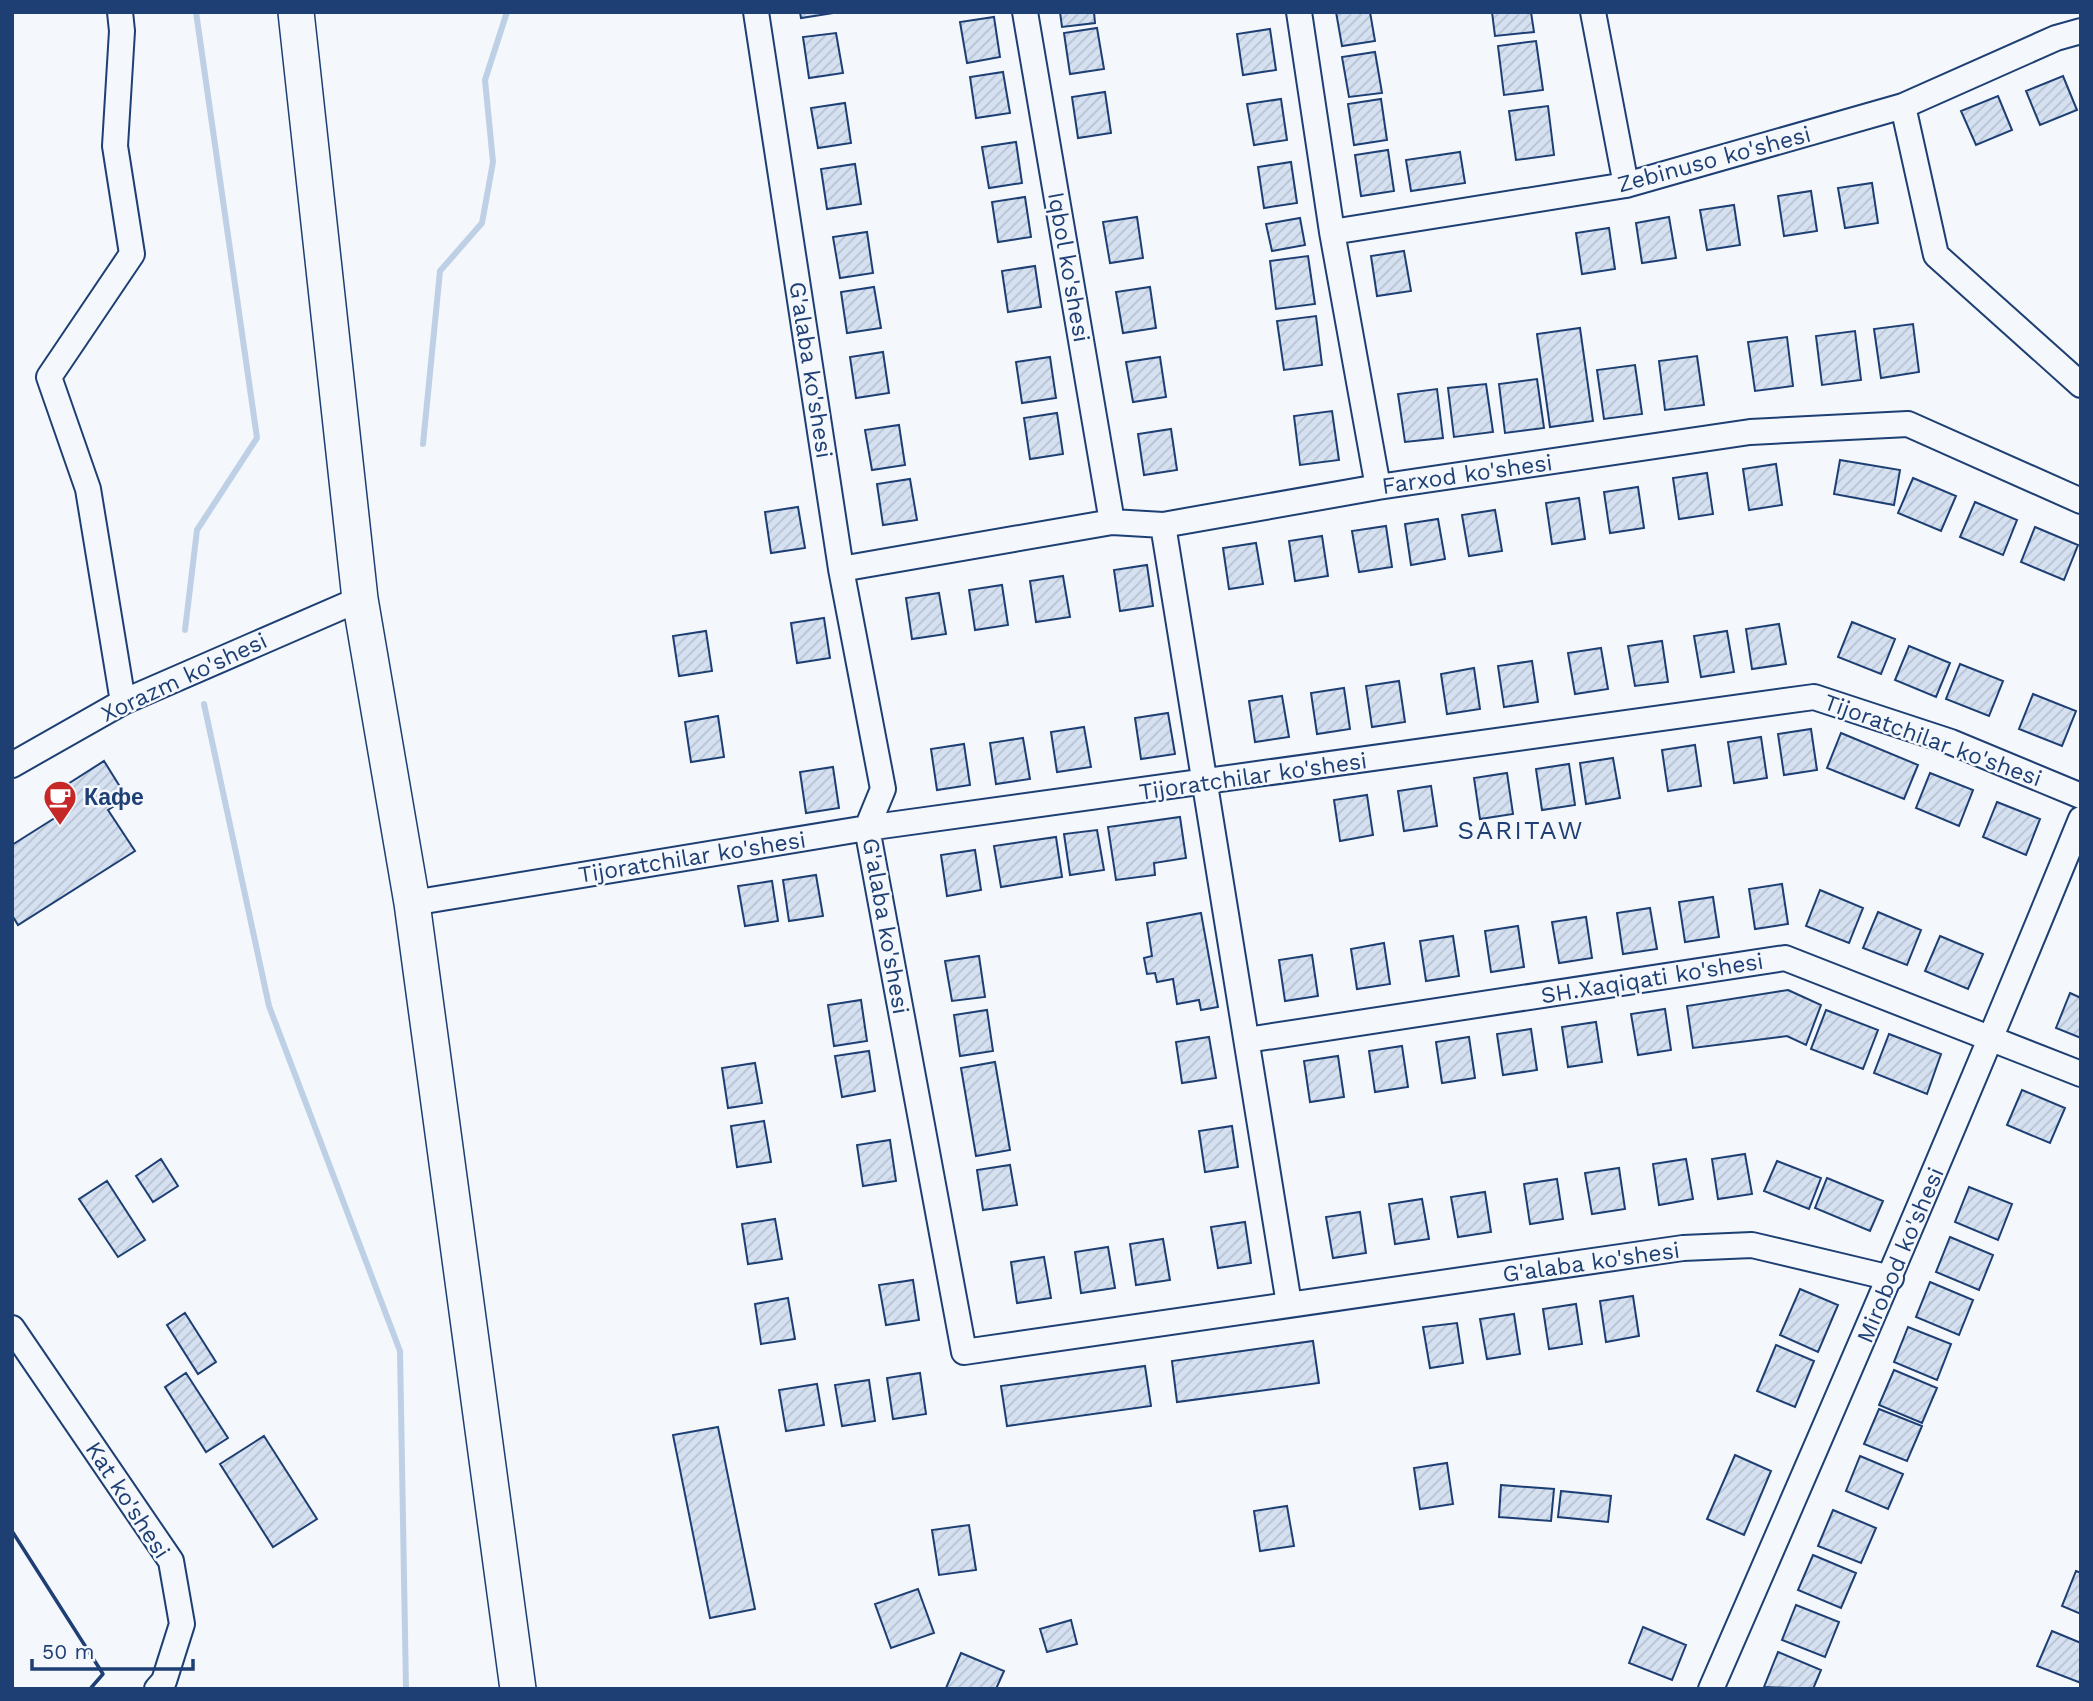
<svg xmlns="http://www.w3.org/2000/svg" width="2093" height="1701" viewBox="0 0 2093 1701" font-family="'Work Sans',sans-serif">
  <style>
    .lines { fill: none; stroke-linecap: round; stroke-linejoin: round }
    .stream { stroke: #bed0e5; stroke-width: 6 }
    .building { fill: url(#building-hatch); stroke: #1d3f73; stroke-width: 2 }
    .minor-casing { stroke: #1d3f73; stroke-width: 28 }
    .highway-casing { stroke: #1d3f73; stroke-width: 38 }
    .minor { stroke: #f4f7fb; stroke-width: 24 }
    .highway { stroke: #f4f7fb; stroke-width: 35 }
    .wall { stroke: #1d3f73; stroke-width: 3.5 }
    .labels { text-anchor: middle; stroke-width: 5; stroke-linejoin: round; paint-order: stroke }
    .street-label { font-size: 23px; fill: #1d3f73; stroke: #f4f7fb }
    .poi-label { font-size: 23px; font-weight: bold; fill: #1d3f73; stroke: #f4f7fb; text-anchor: start }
    .quarter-label { font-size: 26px; letter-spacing: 2px; fill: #1d3f73; stroke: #f4f7fb }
  </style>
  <defs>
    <pattern id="building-hatch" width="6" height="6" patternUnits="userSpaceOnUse" patternTransform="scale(1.75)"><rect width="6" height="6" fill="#d5e0f0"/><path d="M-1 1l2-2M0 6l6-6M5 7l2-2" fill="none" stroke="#b6c1d1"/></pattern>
  </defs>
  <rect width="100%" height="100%" fill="#f4f7fb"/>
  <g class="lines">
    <path class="stream" d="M423,444L440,271L482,223L493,162L485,80L507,12
      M185,630L197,530L257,438L196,12
      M204,704L269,1006L400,1351L406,1689"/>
  </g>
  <path class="building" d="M800,12H834V13L801,18Z
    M1060,12H1094L1095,23L1062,27Z
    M1336,12H1370L1375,41L1342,46Z
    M1492,12H1531L1534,32L1495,36Z
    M994,17L1000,57L967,63L960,22Z
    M1097,28L1104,69L1070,74L1064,33Z
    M1270,29L1276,70L1243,75L1237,34Z
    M836,33L843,73L809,78L803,37Z
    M1536,41L1543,90L1504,95L1498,46Z
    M1375,52L1382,93L1349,97L1342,57Z
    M1003,72L1010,113L976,118L970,77Z
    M2063,76L2077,110L2040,125L2026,91Z
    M1105,92L1111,133L1078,138L1072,97Z
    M1998,96L2012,130L1976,145L1961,111Z
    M1281,99L1287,140L1254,145L1247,104Z
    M1381,99L1387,140L1354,145L1348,104Z
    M845,103L851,143L818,148L811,108Z
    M1548,106L1554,155L1516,160L1509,111Z
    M1016,142L1022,183L989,188L982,147Z
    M1388,150L1394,191L1361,196L1355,155Z
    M1460,152L1465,183L1411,191L1406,160Z
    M1291,162L1297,203L1264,208L1258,167Z
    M855,164L861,204L827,209L821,169Z
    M1872,183L1878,223L1845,228L1838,188Z
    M1811,191L1817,231L1784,236L1778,196Z
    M1025,197L1031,237L998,242L992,202Z
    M1734,205L1740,245L1707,250L1700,210Z
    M1137,217L1143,258L1110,263L1103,222Z
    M1669,217L1676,258L1642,263L1636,223Z
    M1300,218L1305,245L1272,251L1266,224Z
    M1609,228L1615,269L1582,274L1576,233Z
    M867,232L873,273L840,278L833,237Z
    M1404,251L1411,291L1377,296L1371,256Z
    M1308,256L1315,304L1276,309L1270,261Z
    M1035,266L1041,307L1008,312L1002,271Z
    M874,287L881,328L847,333L841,292Z
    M1150,287L1156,328L1123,333L1116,292Z
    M1316,316L1322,365L1284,370L1277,321Z
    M1913,324L1919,372L1881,378L1874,329Z
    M1580,328L1593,421L1550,427L1537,334Z
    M1855,331L1861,380L1822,385L1816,336Z
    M1787,337L1793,386L1755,391L1748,342Z
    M883,352L889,393L856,398L850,357Z
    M1697,356L1704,405L1665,410L1659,361Z
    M1050,357L1056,398L1022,403L1016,362Z
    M1160,357L1166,397L1133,402L1126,362Z
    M1635,365L1642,414L1604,419L1597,370Z
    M1537,379L1544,428L1505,433L1499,384Z
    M1486,384L1493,432L1454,437L1448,388Z
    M1437,389L1443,438L1405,442L1398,394Z
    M1332,411L1339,460L1300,465L1294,416Z
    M1057,413L1063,454L1030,459L1024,418Z
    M899,425L905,465L872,470L865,430Z
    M1171,429L1177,470L1144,475L1138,434Z
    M1840,460L1900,470L1894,505L1834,494Z
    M1776,464L1782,505L1749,510L1743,469Z
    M1707,473L1713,514L1679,519L1673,478Z
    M1913,478L1956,496L1941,531L1898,513Z
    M910,479L917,520L883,525L877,484Z
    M1638,487L1644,528L1610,533L1604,492Z
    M1579,498L1585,539L1552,544L1546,503Z
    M1975,502L2017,520L2003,555L1960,537Z
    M798,507L805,548L771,553L765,512Z
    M1495,510L1502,551L1469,556L1462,515Z
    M1438,519L1445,559L1411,565L1405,524Z
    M1386,526L1392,567L1359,572L1352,531Z
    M2035,527L2078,545L2064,580L2021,562Z
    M1322,536L1328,576L1295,581L1289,541Z
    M1256,543L1263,584L1229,589L1223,548Z
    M1147,565L1153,606L1120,611L1114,570Z
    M1063,576L1070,617L1036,622L1030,581Z
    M1002,585L1008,625L975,630L969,590Z
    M939,593L946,634L912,639L906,598Z
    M824,618L830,658L797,663L791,623Z
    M1852,622L1895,639L1881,674L1838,657Z
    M1779,624L1786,664L1752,669L1746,629Z
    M706,631L712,671L679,676L673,636Z
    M1727,631L1734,672L1701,677L1694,636Z
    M1662,641L1668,682L1635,686L1628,646Z
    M1909,646L1950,663L1936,697L1895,680Z
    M1601,648L1608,689L1575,694L1568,653Z
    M1532,661L1538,702L1504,707L1498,666Z
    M1960,664L2003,681L1989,716L1946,699Z
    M1474,668L1480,709L1447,714L1441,674Z
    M1399,681L1405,722L1372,727L1366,686Z
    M1344,688L1350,729L1317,734L1311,693Z
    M2033,694L2076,711L2062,746L2019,729Z
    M1282,696L1289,737L1255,742L1249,701Z
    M1168,713L1175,754L1141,759L1135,718Z
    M718,716L724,757L691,762L685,722Z
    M1084,727L1091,767L1057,772L1051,732Z
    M1811,729L1817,770L1784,775L1778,734Z
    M1841,733L1918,765L1904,799L1827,768Z
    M1761,737L1767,778L1734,783L1728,742Z
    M1023,738L1030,779L996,784L990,743Z
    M964,744L970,785L937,790L931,749Z
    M1695,745L1701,786L1668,791L1662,750Z
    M1613,758L1620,798L1586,804L1580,763Z
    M104,761L127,798L108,810L135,851L18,925L12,915V845L61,814L49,796Z
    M1569,764L1575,805L1542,810L1536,769Z
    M833,767L839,808L806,813L800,772Z
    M1507,773L1513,814L1480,819L1474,778Z
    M1930,773L1973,790L1959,826L1916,808Z
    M1431,786L1437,826L1404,831L1398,791Z
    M1367,795L1373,835L1340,841L1334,800Z
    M1997,802L2040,819L2026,855L1983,837Z
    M1180,817L1186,858L1154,863L1155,875L1116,880L1108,827Z
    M1097,830L1104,870L1070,875L1064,834Z
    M1056,837L1062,877L1001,887L994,846Z
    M975,850L981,890L947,896L941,855Z
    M816,875L823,916L789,921L783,880Z
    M772,881L778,921L745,926L738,886Z
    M1782,884L1788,924L1755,929L1749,889Z
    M1820,890L1863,908L1849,943L1806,926Z
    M1713,897L1719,937L1685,942L1679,902Z
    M1650,908L1657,949L1623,954L1617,913Z
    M1878,912L1921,930L1907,965L1863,948Z
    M1201,913L1218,1007L1201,1010L1199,1000L1177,1004L1173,979L1157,982L1155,973L1147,974L1144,958L1152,956L1147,923Z
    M1586,917L1592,958L1559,963L1552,922Z
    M1518,926L1524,967L1491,972L1485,931Z
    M1453,936L1459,976L1426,981L1420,941Z
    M1940,936L1983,954L1968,989L1925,971Z
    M1384,943L1390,984L1357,989L1351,949Z
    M1312,955L1318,996L1285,1001L1279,960Z
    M979,956L985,997L952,1001L945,961Z
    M1788,990L1821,1005L1806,1045L1787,1036L1693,1048L1687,1006Z
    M2070,993L2081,998V1038L2056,1028Z
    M861,1000L867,1041L834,1046L828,1005Z
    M1665,1009L1671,1050L1638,1055L1631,1014Z
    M987,1010L993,1051L960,1056L954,1015Z
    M1826,1010L1878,1030L1863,1069L1811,1049Z
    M1596,1022L1602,1062L1568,1067L1562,1027Z
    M1531,1029L1537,1070L1503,1075L1497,1034Z
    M1889,1034L1941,1054L1927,1094L1874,1073Z
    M1209,1037L1216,1078L1182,1083L1176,1042Z
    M1469,1037L1475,1078L1442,1083L1436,1042Z
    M1402,1046L1408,1087L1375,1092L1369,1051Z
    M869,1051L875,1091L842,1097L835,1056Z
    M1338,1056L1344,1097L1310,1102L1304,1061Z
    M995,1062L1010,1150L976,1156L961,1068Z
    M755,1063L762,1103L728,1108L722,1068Z
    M2022,1090L2065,1108L2050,1143L2007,1125Z
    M764,1121L771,1162L737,1167L731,1126Z
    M1232,1126L1238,1167L1205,1172L1199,1131Z
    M890,1140L896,1181L863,1186L857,1145Z
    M1745,1154L1752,1194L1718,1199L1712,1159Z
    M161,1159L178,1186L153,1202L136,1176Z
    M1686,1159L1693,1199L1659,1205L1653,1164Z
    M1777,1161L1821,1178L1809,1209L1764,1191Z
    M1010,1165L1017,1205L983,1210L977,1170Z
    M1619,1168L1625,1209L1592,1214L1585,1173Z
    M1827,1178L1883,1201L1870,1231L1815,1208Z
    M1557,1179L1563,1219L1530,1224L1524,1184Z
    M107,1181L145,1240L118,1257L79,1199Z
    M1969,1187L2012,1204L1998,1240L1955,1222Z
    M1485,1192L1491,1232L1458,1237L1451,1197Z
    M1422,1199L1429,1239L1395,1244L1389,1204Z
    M1360,1212L1366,1253L1333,1258L1326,1217Z
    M775,1219L782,1259L748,1264L742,1224Z
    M1245,1222L1251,1263L1218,1268L1211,1227Z
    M1950,1237L1993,1255L1979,1290L1936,1272Z
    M1163,1239L1170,1280L1136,1285L1130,1244Z
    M1108,1247L1115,1288L1081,1293L1075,1252Z
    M1044,1257L1051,1298L1017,1303L1011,1262Z
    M913,1280L919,1320L886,1325L879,1285Z
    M1930,1282L1973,1300L1959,1335L1916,1317Z
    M1800,1289L1838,1305L1818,1352L1780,1335Z
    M1633,1296L1639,1336L1606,1342L1600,1301Z
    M788,1298L795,1339L761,1344L755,1304Z
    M1576,1304L1582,1344L1549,1349L1543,1309Z
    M185,1313L216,1362L198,1374L167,1325Z
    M1514,1314L1520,1354L1487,1359L1480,1319Z
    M1457,1323L1463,1363L1430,1368L1423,1327Z
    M1908,1327L1951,1344L1937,1380L1894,1362Z
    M1313,1341L1319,1383L1177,1402L1172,1361Z
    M1776,1345L1814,1361L1795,1407L1757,1391Z
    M1145,1366L1151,1406L1007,1426L1001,1386Z
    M1894,1370L1937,1388L1922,1423L1879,1405Z
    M186,1373L228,1438L206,1452L165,1387Z
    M920,1373L926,1414L893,1419L887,1378Z
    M869,1380L875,1421L842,1426L835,1385Z
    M817,1384L824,1425L786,1431L779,1390Z
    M1879,1409L1922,1426L1907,1461L1864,1444Z
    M718,1427L755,1609L710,1618L673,1435Z
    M264,1436L317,1519L273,1547L220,1464Z
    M1735,1455L1771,1471L1744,1535L1707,1519Z
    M1860,1456L1903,1474L1888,1509L1846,1491Z
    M1447,1463L1453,1504L1420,1509L1414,1468Z
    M1501,1485L1554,1489L1551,1521L1499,1517Z
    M1561,1491L1611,1496L1608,1522L1558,1517Z
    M1287,1506L1294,1546L1260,1551L1254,1511Z
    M1833,1510L1876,1528L1861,1563L1818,1546Z
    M969,1525L976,1570L939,1575L932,1530Z
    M1813,1555L1856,1573L1841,1608L1798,1590Z
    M2076,1571L2081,1573V1614L2062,1606Z
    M918,1589L934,1633L891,1648L875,1604Z
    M1796,1605L1839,1622L1825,1657L1782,1640Z
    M1071,1620L1077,1644L1047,1652L1040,1629Z
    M1643,1627L1686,1645L1672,1680L1629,1663Z
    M2052,1631L2081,1643V1683L2037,1666Z
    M1778,1652L1821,1670L1813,1689L1764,1687Z
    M961,1653L1004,1671L996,1689L946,1688Z"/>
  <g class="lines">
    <defs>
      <path id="minor" d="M120,12L122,31L115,146L132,254L49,377L88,489L123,702
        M756,12L841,569L883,789L867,828L964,1352L1683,1248L1752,1245L1891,1278
        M1025,12L1112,522
        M1299,12L1332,232L1378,487
        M1593,12L1626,185
        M1903,106L1936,255L2081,385
        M1332,232L1626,185L1903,106L2056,38L2081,31
        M1163,525L1289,1304
        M841,569L1112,522L1163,525L1378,487L1750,432L1908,424L2081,501
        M12,765L123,702L360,599
        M412,903L867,828L1814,697L1951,742L2081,796
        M1247,1040L1785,958L2081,1074
        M12,1328L171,1561L182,1624L164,1681L157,1689
        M1711,1689C1837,1400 1962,1111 2081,819"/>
      <path id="highway" d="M296,12L360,599L412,903L518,1689"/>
    </defs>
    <use href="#minor" class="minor-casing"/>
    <use href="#highway" class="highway-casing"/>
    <use href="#minor" class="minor"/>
    <use href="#highway" class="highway"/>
    <path class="wall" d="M12,1531L103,1674L90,1689"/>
  </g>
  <defs>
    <symbol id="cafe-pin" viewBox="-11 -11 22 30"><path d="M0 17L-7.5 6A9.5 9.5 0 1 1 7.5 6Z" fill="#c62828" stroke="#f4f7fb"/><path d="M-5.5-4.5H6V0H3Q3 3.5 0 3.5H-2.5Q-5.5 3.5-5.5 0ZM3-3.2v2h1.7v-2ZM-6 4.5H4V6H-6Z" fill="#fff"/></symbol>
  </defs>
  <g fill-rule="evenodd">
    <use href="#cafe-pin" x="41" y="778" width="38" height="52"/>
  </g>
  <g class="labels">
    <g class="street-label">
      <text transform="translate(1714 159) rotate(-15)" y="8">Zebinuso ko'shesi</text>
      <text transform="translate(1069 267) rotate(80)" y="8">Iqbol ko'shesi</text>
      <text transform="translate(811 370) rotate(81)" y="8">G'alaba ko'shesi</text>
      <text transform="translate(1467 474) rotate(-8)" y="8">Farxod ko'shesi</text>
      <text transform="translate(184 677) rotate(-25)" y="8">Xorazm ko'shesi</text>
      <text transform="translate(1933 740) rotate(20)" y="8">Tijoratchilar ko'shesi</text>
      <text transform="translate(1253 776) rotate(-8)" y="8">Tijoratchilar ko'shesi</text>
      <text transform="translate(692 857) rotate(-9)" y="8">Tijoratchilar ko'shesi</text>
      <text transform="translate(886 926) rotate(80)" y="8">G'alaba ko'shesi</text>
      <text transform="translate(1652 978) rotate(-9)" y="8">SH.Xaqiqati ko'shesi</text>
      <text transform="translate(1900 1255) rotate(-67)" y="8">Mirobod ko'shesi</text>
      <text transform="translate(1591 1262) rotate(-8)" y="8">G'alaba ko'shesi</text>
      <text transform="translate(128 1500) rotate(57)" y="8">Kat ko'shesi</text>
    </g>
    <g class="poi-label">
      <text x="84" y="805">Кафе</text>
    </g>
    <g class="quarter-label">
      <text x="1521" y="839">SARITAW</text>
    </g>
  </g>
  <rect width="2093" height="1701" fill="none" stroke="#1d3f73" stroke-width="28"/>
  <path d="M32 1659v10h161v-10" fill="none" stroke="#1d3f73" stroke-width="3.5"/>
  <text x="42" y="1659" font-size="21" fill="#1d3f73" stroke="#f4f7fb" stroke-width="5" paint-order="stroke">50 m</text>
</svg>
